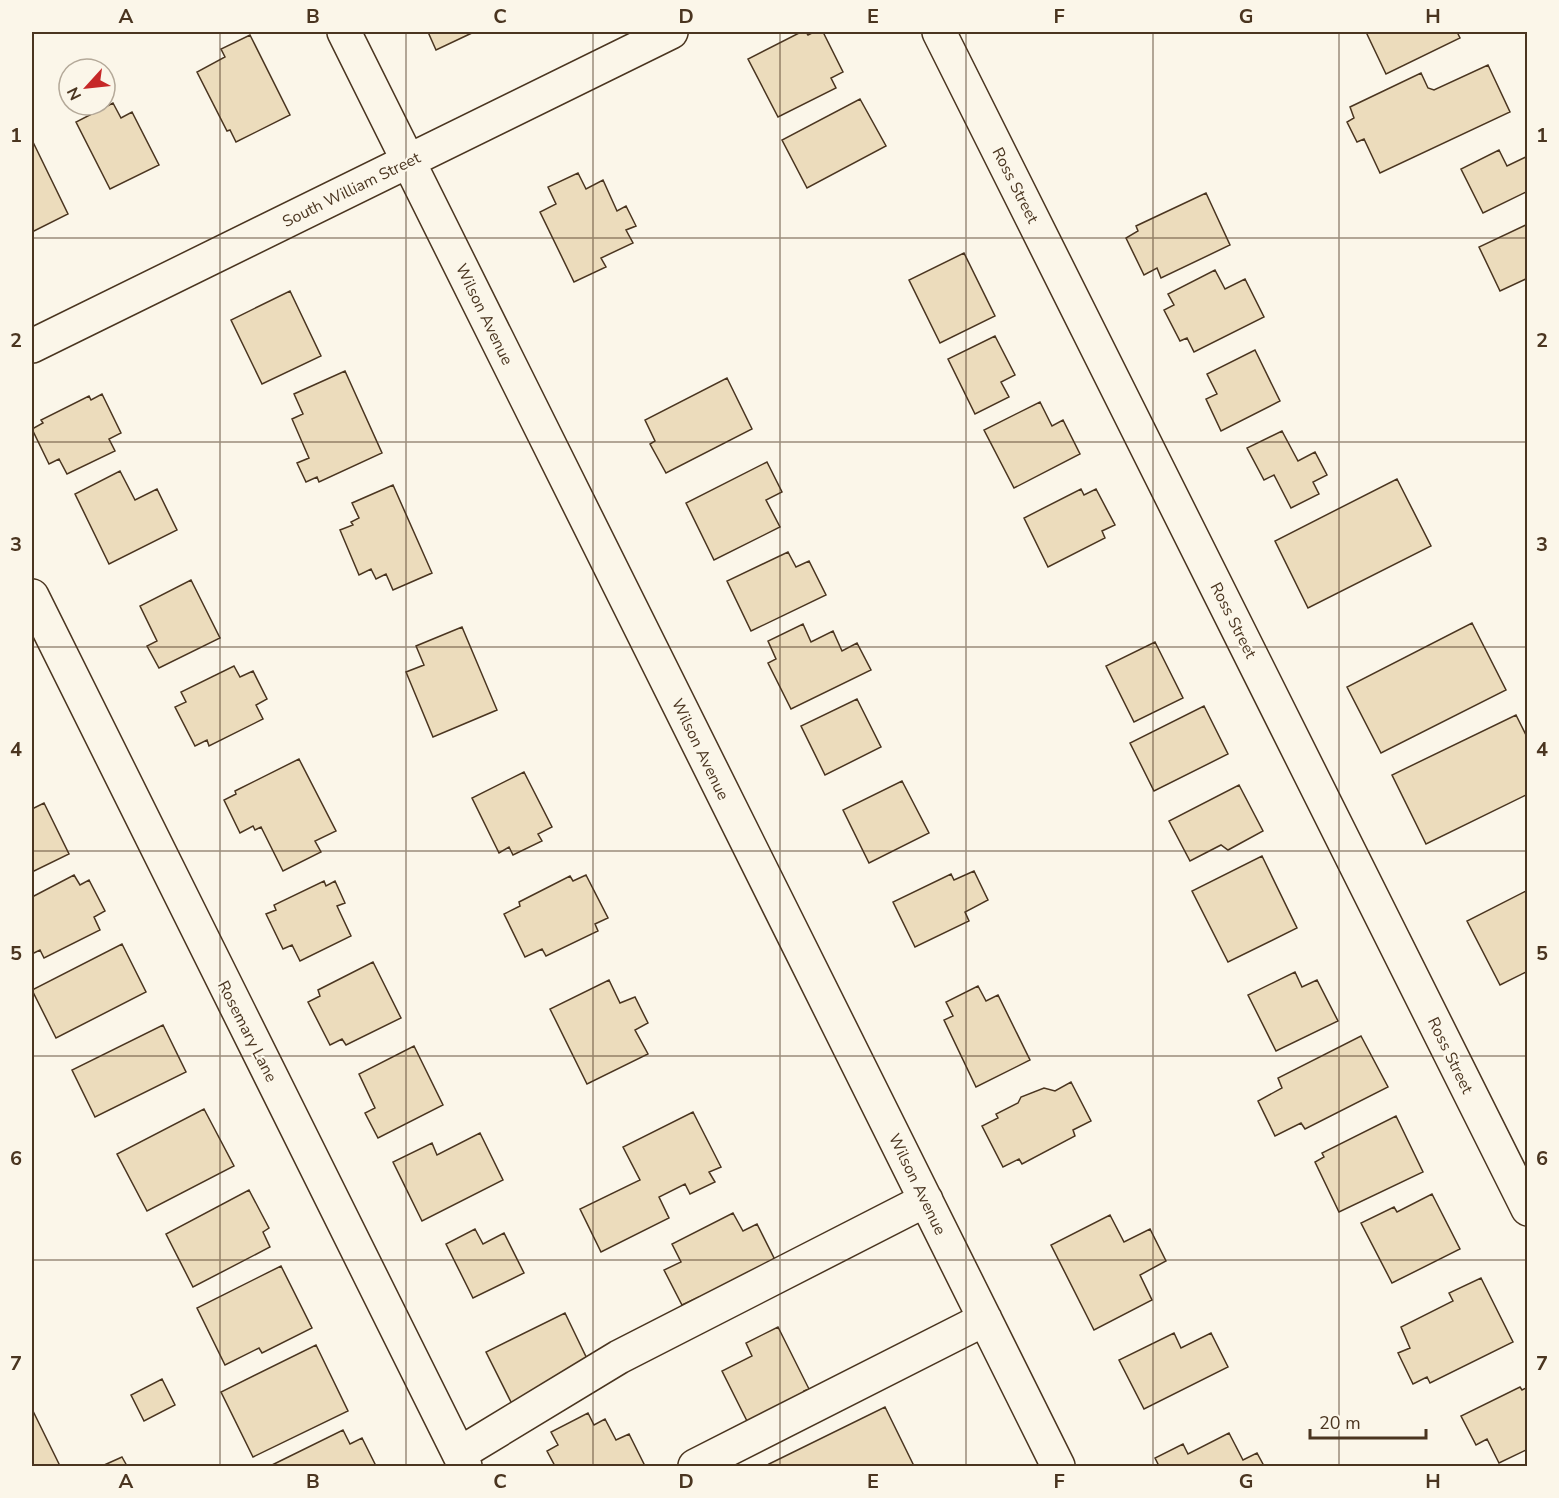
<svg xmlns="http://www.w3.org/2000/svg" width="1559" height="1498" viewBox="0 0 1559 1498" font-family="'Nunito Sans',sans-serif">
  <style>
    .building { fill: #ecdcbc; stroke: #4a3520; stroke-width: 1.5 }
    .lines { fill: none; stroke-linecap: round; stroke-linejoin: round }
    .minor-casing { stroke: #4a3520; stroke-width: 36 }
    .minor { stroke: #fbf6e9; stroke-width: 33 }
    .grid { fill: none; stroke: #4a3520; stroke-width: 1.5; stroke-opacity: 0.55 }
    .labels { text-anchor: middle; stroke-width: 4.5; stroke-linejoin: round; paint-order: stroke }
    .street-label { font-size: 16px; fill: #4a3520; stroke: #fbf6e9 }
    .neatline { fill: none; stroke: #4a3520; stroke-width: 2 }
    .grid-label { font-size: 20px; text-anchor: middle; font-weight: bold; fill: #4a3520 }
  </style>
  <rect width="100%" height="100%" fill="#fbf6e9"/>
  <path class="building" d="M428,32H474L436,50Z
    M801,32H806L808,35L814,32H823L843,72L831,78L836,88L778,117L748,59Z
    M1366,32H1457L1460,38L1386,74Z
    M250,35L290,115L236,142L230,130L227,131L197,72L225,57L221,49Z
    M1488,65L1510,112L1380,173L1364,139L1357,142L1347,122L1354,118L1350,107L1421,73L1428,88L1434,90Z
    M860,99L886,146L807,188L782,140Z
    M113,103L121,118L132,112L159,165L110,189L76,122Z
    M32,140L68,214L32,232Z
    M1499,150L1507,166L1528,156V191L1483,213L1461,169Z
    M578,173L586,189L603,180L617,211L626,206L636,226L626,230L633,243L601,258L606,267L574,282L540,212L556,204L548,187Z
    M1206,193L1230,245L1161,278L1157,268L1144,275L1126,238L1138,231L1136,226Z
    M1528,224V278L1500,291L1479,247Z
    M964,253L995,316L940,343L909,280Z
    M1215,270L1225,289L1245,279L1264,317L1194,352L1187,338L1180,341L1164,310L1174,305L1168,294Z
    M290,291L321,356L262,384L231,320Z
    M995,336L1015,375L1001,382L1009,397L975,414L948,359Z
    M1255,350L1280,401L1221,431L1206,399L1217,394L1207,374Z
    M345,371L382,453L319,482L317,477L306,482L297,463L309,458L292,419L303,414L294,394Z
    M727,378L752,429L666,473L650,444L655,441L645,420Z
    M102,394L121,433L109,439L115,451L67,474L59,459L49,464L32,429L43,423L41,420L89,396L91,400Z
    M1040,402L1052,426L1063,420L1080,454L1014,488L984,430Z
    M1282,431L1298,461L1315,452L1327,475L1313,482L1319,494L1291,508L1274,475L1264,480L1247,448Z
    M767,462L782,492L766,500L780,527L714,560L686,503Z
    M120,471L135,500L157,489L177,530L109,564L75,494Z
    M1397,479L1431,546L1308,608L1275,541Z
    M393,485L432,573L393,590L386,574L376,579L371,569L359,575L340,530L353,525L351,522L359,518L352,503Z
    M1081,489L1084,495L1096,489L1115,525L1102,531L1105,538L1048,567L1024,518Z
    M788,552L796,567L809,561L826,595L751,631L727,581Z
    M191,580L220,638L159,668L147,646L157,641L140,606Z
    M1472,623L1506,690L1381,753L1347,687Z
    M803,624L811,642L833,631L842,651L857,643L871,670L791,709L768,663L776,659L768,641Z
    M462,627L497,710L433,737L406,672L424,665L416,646Z
    M1155,642L1183,698L1134,722L1106,666Z
    M234,666L240,677L253,671L267,699L256,705L263,719L209,746L207,740L195,746L175,707L186,702L181,692Z
    M857,699L881,747L825,775L801,726Z
    M1204,706L1228,754L1154,791L1130,743Z
    M1516,715L1528,739V794L1426,844L1392,775Z
    M299,759L336,831L315,841L321,852L283,871L261,827L255,830L253,826L240,833L224,800L236,794L235,791Z
    M524,772L552,827L538,834L542,841L513,855L509,847L499,853L472,798Z
    M902,781L929,833L869,863L843,810Z
    M1239,785L1263,831L1228,850L1221,845L1190,861L1169,821Z
    M44,803L69,854L32,872V809Z
    M1262,856L1297,928L1228,962L1192,891Z
    M974,871L988,900L965,912L969,921L915,947L893,902L951,874L954,880Z
    M74,875L80,885L89,880L105,911L94,917L100,930L44,958L40,950L32,954V897Z
    M586,875L608,918L595,924L598,931L546,956L542,949L525,957L504,914L520,906L519,902L570,876L573,881Z
    M324,881L326,886L335,881L345,903L337,906L351,936L300,961L292,945L283,949L266,914L276,910L274,905Z
    M1528,890V971L1500,985L1467,921Z
    M122,944L146,992L56,1038L32,990Z
    M373,962L401,1018L346,1045L342,1039L330,1045L308,1002L320,996L318,990Z
    M1295,972L1302,987L1317,980L1338,1021L1276,1051L1248,995Z
    M609,980L620,1003L635,997L648,1023L635,1030L648,1054L587,1084L550,1009Z
    M978,986L986,1001L998,995L1030,1060L976,1087L944,1020L953,1016L946,1002Z
    M163,1025L186,1072L95,1117L72,1070Z
    M1361,1036L1388,1087L1305,1129L1301,1123L1275,1136L1258,1101L1282,1088L1278,1078Z
    M414,1046L443,1105L378,1138L365,1113L375,1108L359,1074Z
    M1071,1082L1091,1121L1073,1130L1075,1136L1022,1164L1019,1159L1003,1167L982,1126L998,1118L996,1114L1018,1103L1021,1097L1044,1088L1055,1091Z
    M204,1109L234,1166L147,1211L117,1154Z
    M693,1112L721,1167L709,1172L715,1182L690,1194L685,1184L659,1197L669,1218L601,1252L580,1209L640,1180L623,1147Z
    M1396,1116L1423,1172L1339,1212L1315,1162L1324,1157L1322,1153Z
    M480,1133L503,1180L422,1221L393,1162L432,1143L437,1155Z
    M249,1190L269,1228L263,1232L270,1247L193,1287L166,1234Z
    M1432,1194L1460,1249L1392,1283L1361,1223L1394,1207L1397,1212Z
    M733,1213L743,1231L757,1224L776,1262L701,1300L699,1297L682,1305L664,1270L681,1262L672,1244Z
    M1110,1215L1124,1242L1150,1229L1166,1261L1140,1275L1152,1300L1094,1330L1051,1245Z
    M475,1229L483,1244L504,1233L524,1273L473,1298L446,1244Z
    M281,1266L312,1328L262,1353L259,1348L225,1365L197,1308Z
    M1481,1278L1513,1342L1430,1383L1427,1377L1413,1384L1398,1353L1410,1348L1401,1327L1453,1301L1449,1293Z
    M565,1313L590,1365L512,1404L486,1352Z
    M778,1327L809,1389L804,1391L806,1396L749,1425L722,1371L752,1356L746,1343Z
    M1174,1333L1181,1348L1211,1333L1228,1367L1144,1409L1119,1360Z
    M316,1345L348,1411L253,1457L221,1392Z
    M162,1379L175,1405L144,1421L131,1395Z
    M1520,1387L1522,1390L1528,1387V1449L1499,1463L1487,1439L1476,1445L1461,1416Z
    M885,1407L914,1466H771L769,1464Z
    M32,1409L60,1466H32Z
    M588,1413L594,1425L605,1419L616,1440L629,1434L645,1466H555L547,1451L558,1445L551,1432Z
    M343,1430L350,1444L362,1438L376,1466H270Z
    M1229,1433L1243,1460L1257,1453L1264,1466H1159L1155,1458L1183,1444L1188,1454Z
    M122,1457L127,1466H102Z"/>
  <g class="lines">
    <defs>
      <path id="minor" d="M344,32L1058,1466
        M939,32L1528,1209
        M32,346L671,32
        M32,596L465,1466
        M459,1454L619,1357L926,1200
        M695,1466L985,1319"/>
    </defs>
    <use href="#minor" class="minor-casing"/>
    <use href="#minor" class="minor"/>
  </g>
  <path class="grid" d="M220,32V1466M406,32V1466M593,32V1466M780,32V1466M966,32V1466M1153,32V1466M1339,32V1466M32,238H1528M32,442H1528M32,647H1528M32,851H1528M32,1056H1528M32,1260H1528"/>
  <g class="labels">
    <g class="street-label">
      <text transform="translate(1016 185) rotate(63)" y="6">Ross Street</text>
      <text transform="translate(351 189) rotate(-26)" y="6">South William Street</text>
      <text transform="translate(485 314) rotate(64)" y="6">Wilson Avenue</text>
      <text transform="translate(1234 620) rotate(63)" y="6">Ross Street</text>
      <text transform="translate(701 749) rotate(64)" y="6">Wilson Avenue</text>
      <text transform="translate(248 1031) rotate(63)" y="6">Rosemary Lane</text>
      <text transform="translate(1451 1055) rotate(64)" y="6">Ross Street</text>
      <text transform="translate(918 1184) rotate(64)" y="6">Wilson Avenue</text>
    </g>
  </g>
  <rect width="1559" height="1498" fill="none" stroke="#fbf6e9" stroke-width="66"/>
  <g transform="translate(87 87) rotate(243)"><circle r="28" fill="#fbf6e9" stroke="#b4a999" stroke-width="1.5"/>
  <path d="M0-4.5L10 22L0 15L-10 22Z" fill="#c62828"/>
  <text y="-9" font-size="16" font-weight="bold" text-anchor="middle" fill="#4a3520">N</text>
  </g>
  <path d="M1310 1429v9h116v-9" fill="none" stroke="#4a3520" stroke-width="3"/>
  <text x="1319" y="1429" font-size="18" fill="#4a3520" stroke="#fbf6e9" stroke-width="4.5" paint-order="stroke">20 m</text>
  <rect x="33" y="33" width="1493" height="1432" class="neatline"/>
  <g class="grid-label">
    <text x="126" y="23">A</text>
    <text x="313" y="23">B</text>
    <text x="500" y="23">C</text>
    <text x="686" y="23">D</text>
    <text x="873" y="23">E</text>
    <text x="1059" y="23">F</text>
    <text x="1246" y="23">G</text>
    <text x="1433" y="23">H</text>
    <text x="16" y="142">1</text>
    <text x="1542" y="142">1</text>
    <text x="16" y="347">2</text>
    <text x="1542" y="347">2</text>
    <text x="16" y="551">3</text>
    <text x="1542" y="551">3</text>
    <text x="16" y="756">4</text>
    <text x="1542" y="756">4</text>
    <text x="16" y="960">5</text>
    <text x="1542" y="960">5</text>
    <text x="16" y="1165">6</text>
    <text x="1542" y="1165">6</text>
    <text x="16" y="1370">7</text>
    <text x="1542" y="1370">7</text>
    <text x="126" y="1488">A</text>
    <text x="313" y="1488">B</text>
    <text x="500" y="1488">C</text>
    <text x="686" y="1488">D</text>
    <text x="873" y="1488">E</text>
    <text x="1059" y="1488">F</text>
    <text x="1246" y="1488">G</text>
    <text x="1433" y="1488">H</text>
  </g>
</svg>
